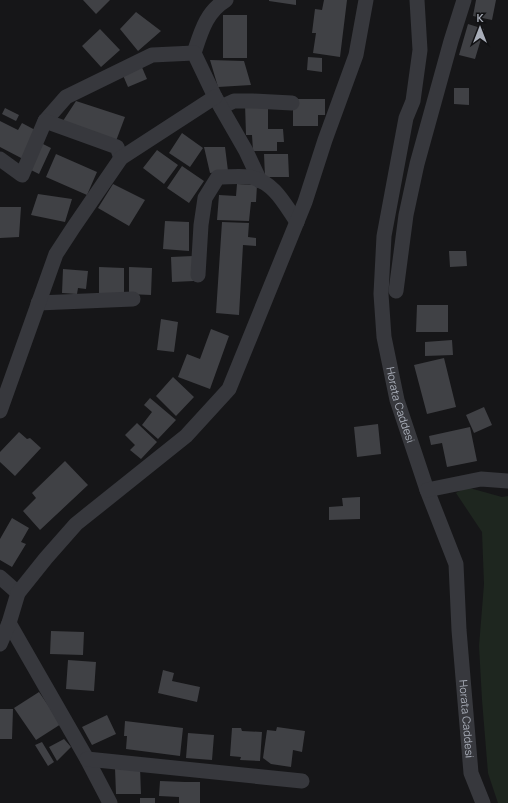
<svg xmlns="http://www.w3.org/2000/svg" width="508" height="803" viewBox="0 0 508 803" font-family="Manrope,sans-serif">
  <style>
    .green { fill: #1e261f }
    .building { fill: #404145 }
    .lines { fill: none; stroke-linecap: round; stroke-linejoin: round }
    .minor { stroke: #37383d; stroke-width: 15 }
    .labels { text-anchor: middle; stroke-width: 4; stroke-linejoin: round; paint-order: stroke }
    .street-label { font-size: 11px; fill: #a8adb8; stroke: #111113 }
  </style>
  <rect width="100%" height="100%" fill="#161618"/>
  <path class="green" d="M466,487L502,497L508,496V803H498L488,773L482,700L479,646L484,584L482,532L456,493Z"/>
  <path class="building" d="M83,0H110L96,14Z
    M269,0H296V5L269,1Z
    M324,0H347L340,57L313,53L316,33H312L315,9L322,10Z
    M476,0H496L492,20L473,16Z
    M136,12L161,31L138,51L120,29Z
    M223,15H247V58H223Z
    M468,24L484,29L475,59L459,55Z
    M100,29L120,50L101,67L82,46Z
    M308,57L322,58V72L307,70Z
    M210,60L244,61L251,85L218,87Z
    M141,65L147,79L128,87L122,73Z
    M454,88H469V105L454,104Z
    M293,99H325V115H318V126H293Z
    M76,101L125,117L116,141L59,127Z
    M245,104H268V129H283L284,142H277V151H253L252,135H246Z
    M5,108L19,115L16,121L2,114Z
    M0,121L18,130L22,123L37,131L23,159L0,147Z
    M182,133L203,148L190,167L169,153Z
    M41,143L51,148L39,174L29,169Z
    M204,147H225L228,171L210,173Z
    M157,150L178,165L164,184L143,168Z
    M56,154L97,172L87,195L46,177Z
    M264,154H288L289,177H265Z
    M182,166L204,181L189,203L167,188Z
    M113,184L145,200L129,226L98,208Z
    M237,184L257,185L256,202H251L249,221L217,220L219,195L236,196Z
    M38,194L72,199L65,222L31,215Z
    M0,207H21L19,237L0,238Z
    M165,221L189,222V251L163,249Z
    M222,222L249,223L248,237L256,238V246L243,245L239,315L216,313Z
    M449,251H466L467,266L450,267Z
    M193,256L194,281L172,282L171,257Z
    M99,267L124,268V293H99Z
    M129,267L152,268L151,295L129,294Z
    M63,269L88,271L86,289L78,288L77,294L62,293Z
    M417,305H448V332H416Z
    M161,319L178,322L174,352L157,350Z
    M211,329L229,336L210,389L178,377L187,354L200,359Z
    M452,340L453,355L425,356V342Z
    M444,358L456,407L427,414L414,365Z
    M173,377L194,397L176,416L156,396Z
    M150,398L176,420L158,439L142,425L152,412L144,405Z
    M484,407L492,425L474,433L466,415Z
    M137,423L157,442L141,459L130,450L135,445L125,435Z
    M378,424L381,454L357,457L354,427Z
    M470,427L477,461L447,467L442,443L431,445L429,436Z
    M19,432L27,439L30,438L41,448L15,476L0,462V452Z
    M65,461L88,485L40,530L23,511L36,498L32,493Z
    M360,497V519L329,520V507L343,506L342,498Z
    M12,518L29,528L21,542L26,544L12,567L0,560V539Z
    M51,631L84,632L83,655L50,654Z
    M68,660L96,662L94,691L66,689Z
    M163,670L174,673L172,681L200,687L197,702L158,693Z
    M39,692L61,724L36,740L14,708Z
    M0,709H13L12,739H0Z
    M107,715L116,734L92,745L82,727Z
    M125,721L183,728L180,756L126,749L127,736H124Z
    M277,727L305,731L302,752L293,750L291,767L271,764L263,758L267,730L276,731Z
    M232,728H241L242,731L262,732L260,761L240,760L241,757L230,756Z
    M188,733L214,735L212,760L186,758Z
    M64,739L71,747L57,761L49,747Z
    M42,742L54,762L48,766L35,745Z
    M140,767L141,794H116L115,768Z
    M160,781L185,782V797V782H200V803H179V797L159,796Z
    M140,798H155V803H140Z"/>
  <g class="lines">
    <g class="minor">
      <path id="s1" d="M417,0L420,50L413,101L406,118L384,236L381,294L384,337L397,400L427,490L456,564L459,630L471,773L483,803"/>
      <path d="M194,53C201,32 206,12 226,0"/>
      <path d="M221,107L234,101H253L292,103"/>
      <path d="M45,121L66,97L152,55L194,53L215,97L246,151L260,181"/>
      <path d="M0,159L22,175L45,121L117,147L121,158"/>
      <path d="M198,275L201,225L205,198L218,177C228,177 240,176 250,177C274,182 284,203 297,222"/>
      <path d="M396,291L406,215L417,164L451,41L464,0"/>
      <path d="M38,303L133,299"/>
      <path d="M0,411L56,254L73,228L121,158L215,97"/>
      <path d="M427,490L481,479L508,481"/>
      <path d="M0,577L18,593"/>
      <path d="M9,623L87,759L110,803"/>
      <path d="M0,644L9,623L18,593L46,558L76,524L186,436L229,389L305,202L325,140L356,55L366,0"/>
      <path d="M87,759L302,781"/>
    </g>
  </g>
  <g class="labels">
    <g class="street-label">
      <text dy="4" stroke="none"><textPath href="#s1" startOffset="411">Horata Caddesi</textPath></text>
      <text dy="4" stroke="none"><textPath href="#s1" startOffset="735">Horata Caddesi</textPath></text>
    </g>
  </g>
  <g transform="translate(480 28)" stroke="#111113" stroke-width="3" paint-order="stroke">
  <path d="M0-3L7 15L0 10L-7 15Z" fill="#a8adb8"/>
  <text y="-6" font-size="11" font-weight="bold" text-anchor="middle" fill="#a8adb8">K</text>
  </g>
</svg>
